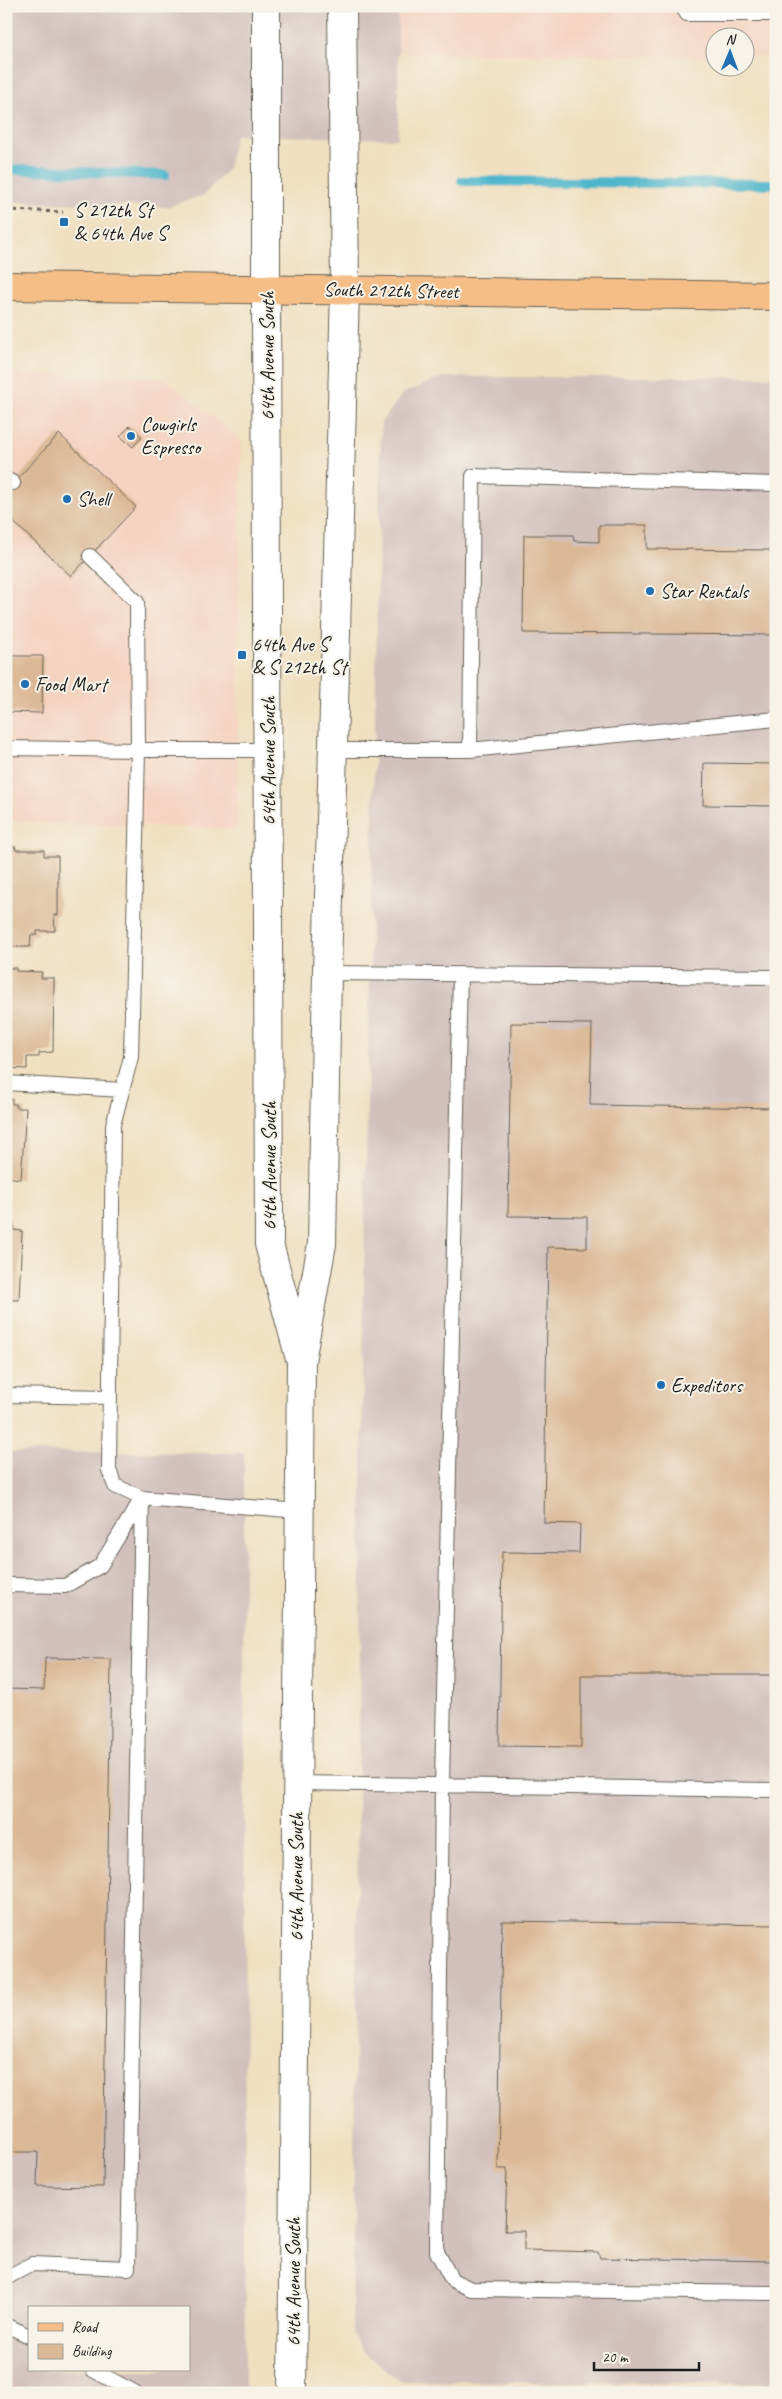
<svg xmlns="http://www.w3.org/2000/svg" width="782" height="2399" viewBox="0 0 782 2399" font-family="Caveat,sans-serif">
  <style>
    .built { fill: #f5d3c1 }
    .industrial { fill: #d1c0bc; fill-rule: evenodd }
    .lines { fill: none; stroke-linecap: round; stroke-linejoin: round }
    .stream { stroke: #4eb6cc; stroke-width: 10 }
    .building { fill: #dbb997 }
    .service-casing { stroke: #666156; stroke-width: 16 }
    .minor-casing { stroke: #666156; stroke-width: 30 }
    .tertiary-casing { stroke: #666156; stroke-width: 30 }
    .primary-casing { stroke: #666156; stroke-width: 30 }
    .path { stroke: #666156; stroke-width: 3; stroke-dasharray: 4 4; stroke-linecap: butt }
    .service { stroke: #fff; stroke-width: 14 }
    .minor { stroke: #fff; stroke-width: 28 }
    .tertiary { stroke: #fff; stroke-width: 28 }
    .primary { stroke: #f6be87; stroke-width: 28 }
    .poi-dot { fill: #1f6fb2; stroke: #f7f3e8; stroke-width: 2 }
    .labels { text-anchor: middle; stroke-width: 4; stroke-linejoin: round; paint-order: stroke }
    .poi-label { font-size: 20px; fill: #1c1c1c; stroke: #f7f3e8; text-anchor: start }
    .street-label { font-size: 20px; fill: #1c1c1c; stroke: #f7f3e8 }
  </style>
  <rect width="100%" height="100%" fill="#f7f3e8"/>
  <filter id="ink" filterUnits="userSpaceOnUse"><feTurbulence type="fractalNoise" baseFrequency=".02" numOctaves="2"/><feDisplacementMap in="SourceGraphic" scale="10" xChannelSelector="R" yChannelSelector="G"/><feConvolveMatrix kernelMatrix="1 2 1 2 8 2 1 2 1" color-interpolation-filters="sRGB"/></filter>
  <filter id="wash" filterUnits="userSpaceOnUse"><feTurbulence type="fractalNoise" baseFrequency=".0096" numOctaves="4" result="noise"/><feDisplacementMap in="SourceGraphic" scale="20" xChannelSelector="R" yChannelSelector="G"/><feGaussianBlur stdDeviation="1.12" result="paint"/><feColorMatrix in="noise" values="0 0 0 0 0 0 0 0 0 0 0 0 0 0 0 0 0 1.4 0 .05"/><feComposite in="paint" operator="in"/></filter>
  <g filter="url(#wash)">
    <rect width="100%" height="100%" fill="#f0e0c1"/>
    <path class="built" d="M398,6H776V57L745,56L744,38H714V56L398,53Z
      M6,373L164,378L241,440L237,829L6,821Z"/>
    <path class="industrial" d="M6,6H398V139L235,135L228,169L204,195L167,207L6,201Z
      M442,377H776V2384L400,2381L366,2354L352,2334L365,1209L381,423L402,394Z
      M6,1452L244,1453L245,2393H6ZM29,2308H189V2370H29Z"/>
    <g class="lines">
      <path class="stream" d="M6,169L165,175
        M462,181L776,184"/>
    </g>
    <g id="blocks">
      <path class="building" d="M130,426L142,437L133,447L120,436Z
        M59,434L136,507L71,576L6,515V491Z
        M599,525H647V549L776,550V635L523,633L524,535H573L574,541L599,542Z
        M6,656H43L42,713L6,712Z
        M704,763L776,764V806L703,805Z
        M8,847H16L15,850H44V856H58V915H54L55,931H37V935H31L30,947H6Z
        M6,968H16V971L42,972L41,978H54L53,1052L39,1053V1057H27V1069L6,1068Z
        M511,1023L592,1024L590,1105L776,1108V1675H581V1747L499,1746L502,1552L579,1553L580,1524L544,1523L548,1247L587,1248V1217L508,1216Z
        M6,1099H12V1104H16V1108H26L21,1179L6,1177Z
        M6,1219H10V1226H14V1230L22,1231L19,1300H6Z
        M45,1658L111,1659L103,2187L37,2186L38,2152H6V1689L44,1690Z
        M502,1921L776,1925V2261L600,2258L598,2252L524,2250V2231H505L507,2169H498Z"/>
    </g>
  </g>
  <g filter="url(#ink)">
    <use href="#blocks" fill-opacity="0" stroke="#666156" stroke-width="1"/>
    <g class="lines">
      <defs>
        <path id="service" d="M682,6L687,14H776
          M6,479L13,483
          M6,748L138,750L137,602L90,556
          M268,750H138L131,1057L113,1125L109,1470L115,1486L142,1498L299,1511
          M333,750H470L473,476L776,484
          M470,750L776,719
          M327,973L776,977
          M460,974L442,1784L437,2252L452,2280L471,2289L776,2293
          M6,1083L122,1090
          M6,1395L110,1397
          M6,1585L65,1586L100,1566L141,1500
          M297,1783L776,1790
          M6,2278L32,2264L128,2268L142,1498
          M6,2325L29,2336
          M93,2370L136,2393"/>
        <path id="minor" d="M266,6V288
          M342,6L345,289"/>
        <path id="tertiary" d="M266,288L269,1244L299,1355
          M292,2393L301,1361L322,1244L327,973L345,289"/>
        <path id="primary" d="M6,286L776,296"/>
      </defs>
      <use href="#service" class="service-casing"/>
      <use href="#minor" class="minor-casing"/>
      <use href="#tertiary" class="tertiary-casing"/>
      <use href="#primary" class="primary-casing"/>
      <path class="path" d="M6,210L63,212"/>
      <use href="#service" class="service"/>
      <use href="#minor" class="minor"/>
      <use href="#tertiary" class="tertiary"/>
      <use href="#primary" class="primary"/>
    </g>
  </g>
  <g class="poi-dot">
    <rect x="59" y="217" width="10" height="10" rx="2.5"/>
    <circle cx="131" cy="436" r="5"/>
    <circle cx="67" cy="499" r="5"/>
    <circle cx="650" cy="591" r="5"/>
    <rect x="237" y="650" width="10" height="10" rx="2.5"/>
    <circle cx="25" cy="684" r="5"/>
    <circle cx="661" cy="1385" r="5"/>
  </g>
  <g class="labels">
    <g class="poi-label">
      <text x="74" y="217">S 212th St<tspan x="74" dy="23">&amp; 64th Ave S</tspan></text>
      <text x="141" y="431">Cowgirls<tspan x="141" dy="23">Espresso</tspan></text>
      <text x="77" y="506">Shell</text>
      <text x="660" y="598">Star Rentals</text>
      <text x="252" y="651">64th Ave S<tspan x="252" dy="23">&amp; S 212th St</tspan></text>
      <text x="35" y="691">Food Mart</text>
      <text x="671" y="1392">Expeditors</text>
    </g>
    <g class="street-label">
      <text transform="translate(391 290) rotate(1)" y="7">South 212th Street</text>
      <text transform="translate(267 356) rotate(-90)" y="7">64th Avenue South</text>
      <text transform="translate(268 761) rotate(-90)" y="7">64th Avenue South</text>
      <text transform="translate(269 1166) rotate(-90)" y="7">64th Avenue South</text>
      <text transform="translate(296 1877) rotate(-90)" y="7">64th Avenue South</text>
      <text transform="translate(293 2282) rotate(-90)" y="7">64th Avenue South</text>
    </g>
  </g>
  <rect width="782" height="2399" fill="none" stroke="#f7f3e8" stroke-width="25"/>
  <rect x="28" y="2306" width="162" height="65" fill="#f7f3e8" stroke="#9f9d96"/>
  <rect x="38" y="2323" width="25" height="8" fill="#f6be87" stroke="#9f9d96"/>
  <text x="72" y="2332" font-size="15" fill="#1c1c1c">Road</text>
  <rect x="38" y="2344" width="25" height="15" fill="#dbb997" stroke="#9f9d96"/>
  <text x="72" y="2356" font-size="15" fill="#1c1c1c">Building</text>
  <g transform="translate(730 52) rotate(1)"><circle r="24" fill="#f7f3e8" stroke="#9f9d96"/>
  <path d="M0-4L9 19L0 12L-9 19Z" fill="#1f6fb2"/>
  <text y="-8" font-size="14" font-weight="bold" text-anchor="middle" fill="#1c1c1c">N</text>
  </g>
  <path d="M594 2362v8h105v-8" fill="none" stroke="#1c1c1c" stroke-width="2.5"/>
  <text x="602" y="2362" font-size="15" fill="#1c1c1c" stroke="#f7f3e8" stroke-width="4" paint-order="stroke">20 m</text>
</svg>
